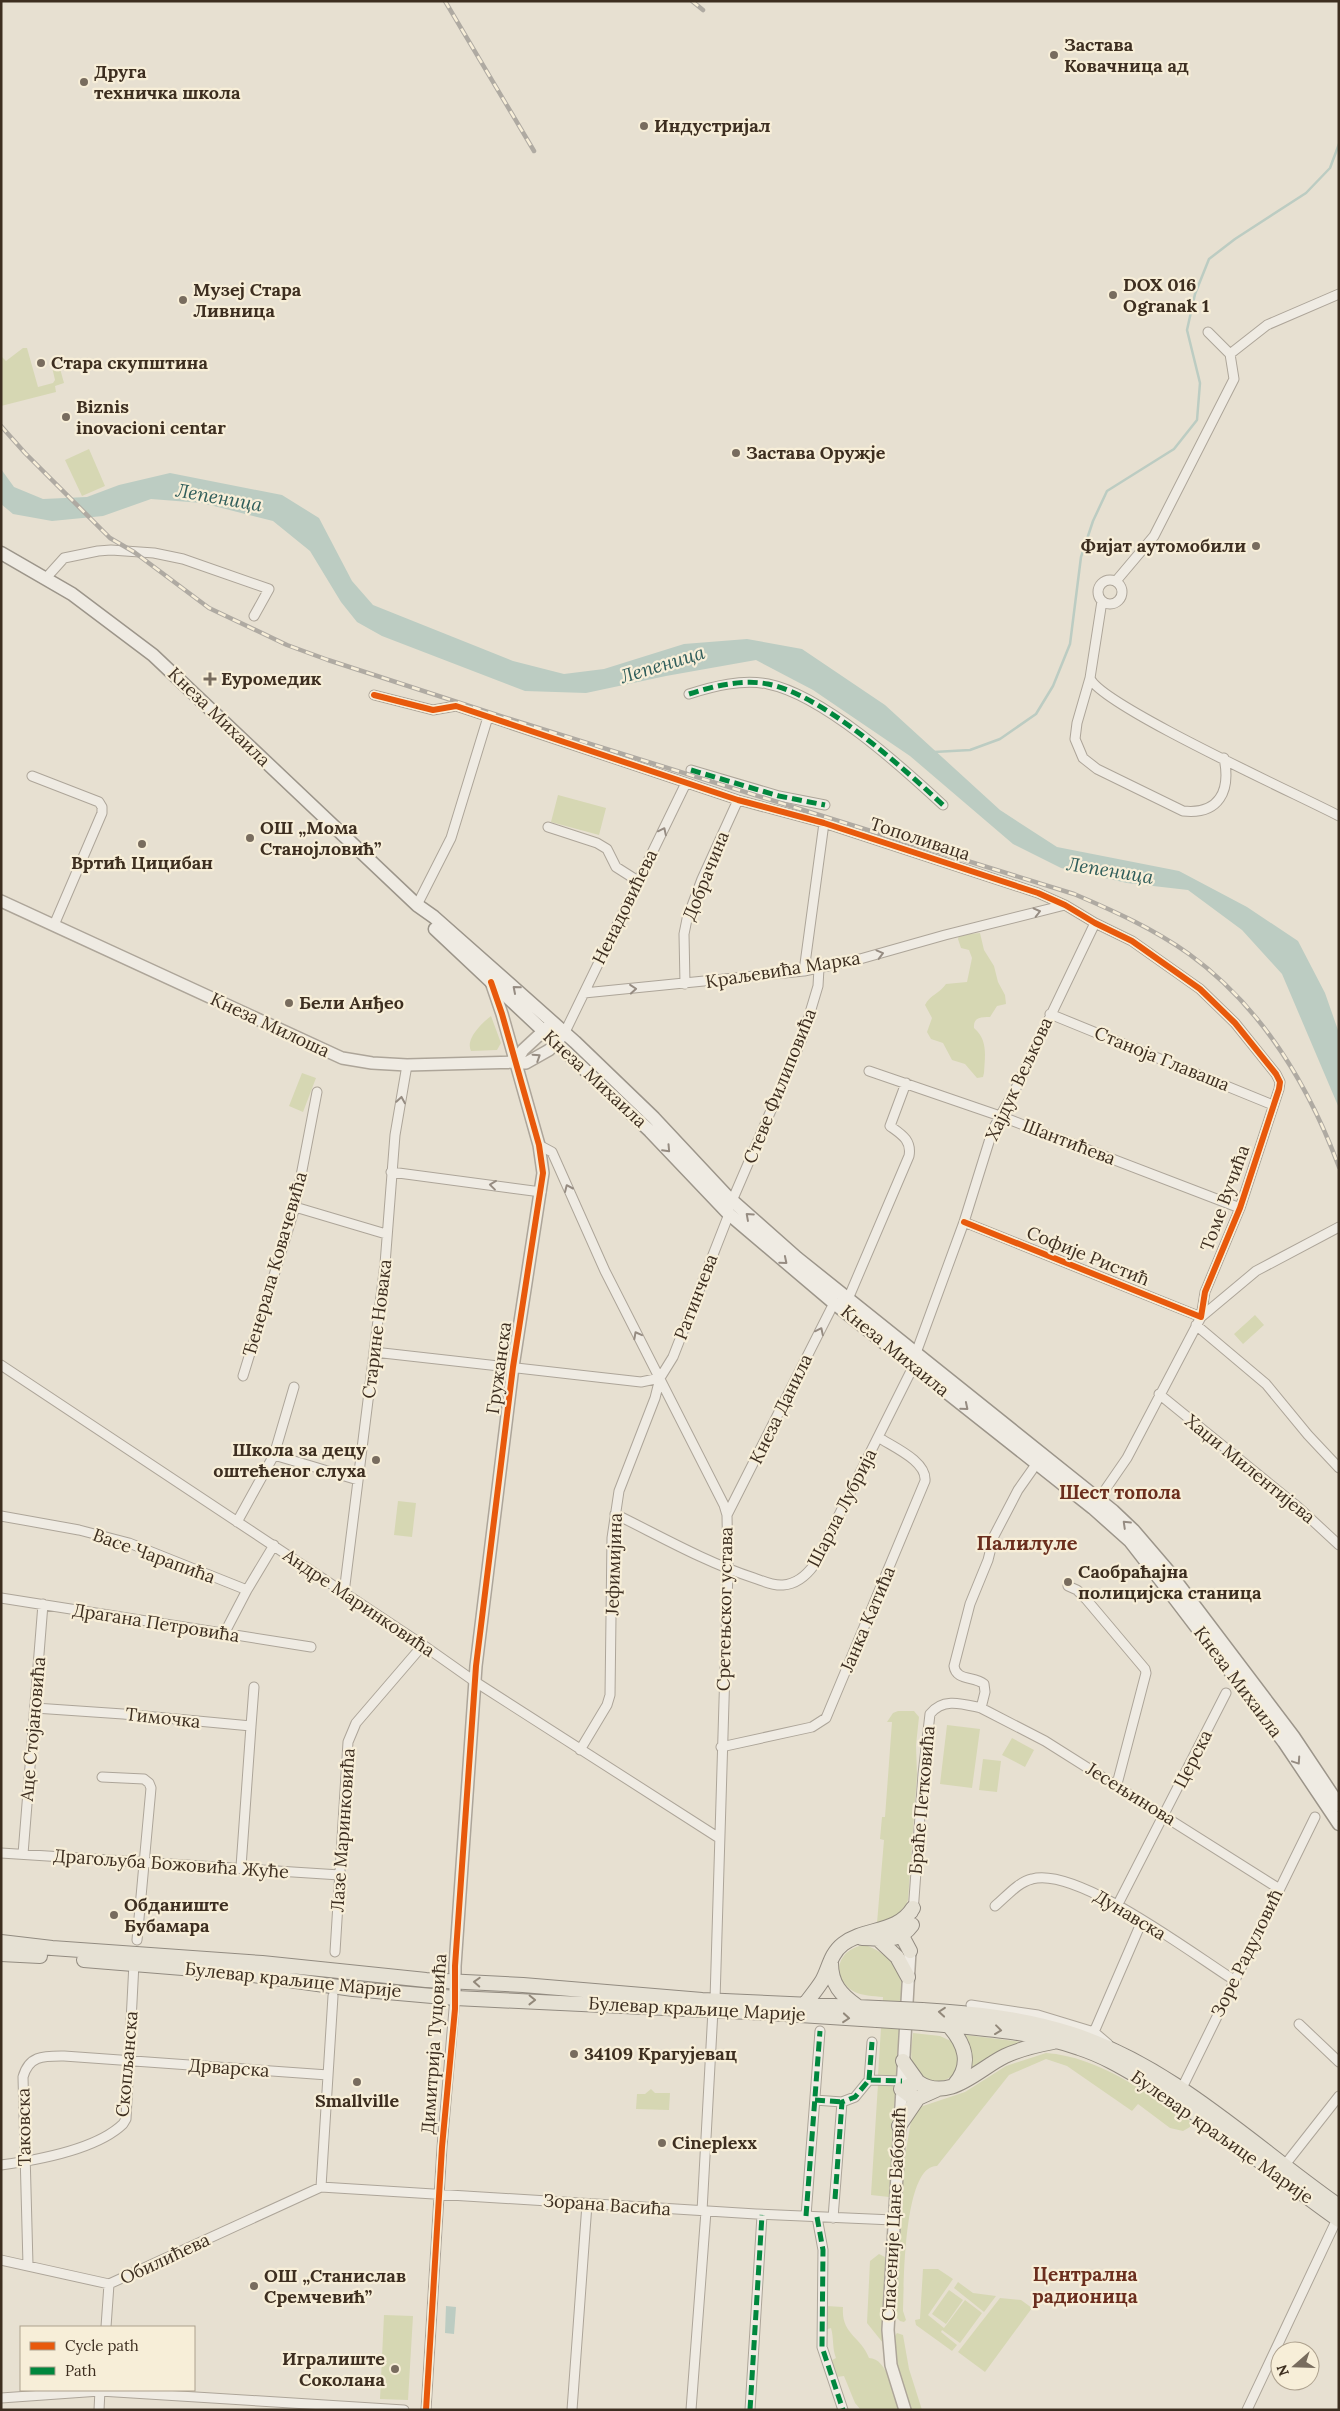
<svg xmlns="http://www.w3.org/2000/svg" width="1340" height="2411" viewBox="0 0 1340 2411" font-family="Lora,serif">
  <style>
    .green { fill: #d6d7b3 }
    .water { fill: #bcccc2 }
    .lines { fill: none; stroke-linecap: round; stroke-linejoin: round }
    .stream { stroke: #bcccc2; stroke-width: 2.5 }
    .minor-casing { stroke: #ada599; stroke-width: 11 }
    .tertiary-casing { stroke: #ada599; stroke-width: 14 }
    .secondary-casing { stroke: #9c958a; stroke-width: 15 }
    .primary-casing { stroke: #928b80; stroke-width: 16 }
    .minor { stroke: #efebe3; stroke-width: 9 }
    .tertiary { stroke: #efebe3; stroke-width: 11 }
    .secondary { stroke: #efebe3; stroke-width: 12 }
    .primary { stroke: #e6e1d4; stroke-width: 14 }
    .rail-casing { stroke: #afaaa2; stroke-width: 4.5 }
    .rail { stroke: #f7eed8; stroke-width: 2.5; stroke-dasharray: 8; stroke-linecap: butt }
    .primary-bridge-casing { stroke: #928b80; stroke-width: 16; stroke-linecap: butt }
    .primary-bridge { stroke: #e6e1d4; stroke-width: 14 }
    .quiet { stroke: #00873e; stroke-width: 5; stroke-dasharray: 10 5; stroke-linecap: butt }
    .cycleway-casing { stroke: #f7eed8; stroke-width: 9 }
    .cycleway { stroke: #e8590c; stroke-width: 6 }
    .oneway { stroke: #968c82 }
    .oneway2 { stroke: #92887a }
    .poi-dot { fill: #786c5e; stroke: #f7eed8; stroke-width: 2 }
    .labels { text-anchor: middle; stroke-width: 4.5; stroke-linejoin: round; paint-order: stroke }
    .poi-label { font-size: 18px; font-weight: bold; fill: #3d2e20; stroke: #f7eed8; text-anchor: start }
    .street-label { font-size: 18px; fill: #3d2e20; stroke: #f7eed8 }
    .water-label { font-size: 19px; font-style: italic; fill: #2f5d5a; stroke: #f7eed8 }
    .neighbourhood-label { font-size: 19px; font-weight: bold; fill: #6b2e1e; stroke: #f7eed8 }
    .quarter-label { font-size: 20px; font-weight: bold; fill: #6b2e1e; stroke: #f7eed8 }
  </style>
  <rect width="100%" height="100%" fill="#e7e0d1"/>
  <path class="green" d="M23,348H27L38,387L53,383L55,380L52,367L59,365L64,383L55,386L56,392L1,406V356L6,361Z
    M89,449L105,486L82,496L65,460Z
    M558,795L606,808L599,835L551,822Z
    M980,933L984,950L994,966L998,982L1005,995L1006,1004L997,1006L990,1017C981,1017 973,1017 974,1028C988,1040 985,1055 984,1073L983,1077L977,1078L965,1064L952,1060L943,1043L931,1039L927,1032L932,1018L925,1005C930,995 940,993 946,984L967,982L972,958L969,950L961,948L958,939L959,935Z
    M491,1016L501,1043L497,1050L471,1051C465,1039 482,1023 491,1016Z
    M302,1073L316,1078L303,1112L289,1106Z
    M1255,1315L1264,1325L1243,1344L1234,1334Z
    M398,1501L416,1503L412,1537L394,1535Z
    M898,1711H914L919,1717L916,1745L917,1775L908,1900L902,1913L871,1929L877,1923L884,1840L880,1839L882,1817H885L892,1722H887L893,1713Z
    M947,1725L980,1729L972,1788L940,1784Z
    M1012,1738L1034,1750L1025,1767L1002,1755Z
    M983,1759L1001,1761L997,1792L979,1790Z
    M865,1945C887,1953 899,1966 903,1990L897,2076L878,2075L883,1997C873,1996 862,1996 853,1991C829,1977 838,1948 865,1945Z
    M913,2033L940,2036L953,2042L960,2061C958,2065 956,2072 953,2075C939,2088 917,2079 912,2061C910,2053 912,2042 913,2033Z
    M966,2035L1029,2043L967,2075L971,2052Z
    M1046,2053C1100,2057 1146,2093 1190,2121V2127L1183,2131L1170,2128L1138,2104L1132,2111L1067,2066L1046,2059L1009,2075L937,2166C903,2165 904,2286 903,2311L906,2320L904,2322L900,2321L896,2317L895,2309L903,2168L911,2121L920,2107L965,2092L1006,2066Z
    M878,2084L896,2085L889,2197L871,2195Z
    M651,2089L655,2093H670L669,2110L636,2109L637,2094H645Z
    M879,2254L885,2257L886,2262L883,2343L867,2323L870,2261Z
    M923,2269H938L953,2279L928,2315L944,2328L965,2300L982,2313L960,2343L942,2330L941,2332L957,2345L952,2351L916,2325L915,2320L920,2319Z
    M958,2282L973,2293L996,2296L984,2312L954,2288Z
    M949,2290L963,2300L946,2324L932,2314Z
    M1000,2298L1021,2300L1032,2308L985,2372L958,2352Z
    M826,2306L843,2307C841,2335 861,2336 869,2358C888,2358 894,2396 899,2410H861L855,2403L844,2376L836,2377L830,2361L836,2358C832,2348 834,2338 831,2328L824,2330Z
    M384,2315L413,2316L408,2400L380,2399Z
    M897,2333L903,2335L909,2369L922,2410H910C905,2395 886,2345 897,2333Z"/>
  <path class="water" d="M1,469L14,487L43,499L87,497L119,485L170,473L282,495L319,518L352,581L373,605L513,661L564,674L604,669L684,644L747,639L802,649L885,705L1000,810L1057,847L1179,871L1247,907L1298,941L1325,993L1339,1033V1108L1282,974L1242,930L1188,890L1127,883L1061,868L1013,844L910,756L813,690L756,660L666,676L586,693L525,691L382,636L357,622L341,602L310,551L273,521L202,503L151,499L103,516L52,521L13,514L1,504Z
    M446,2306L456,2307L454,2334L445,2333Z"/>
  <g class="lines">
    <path class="stream" d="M934,752L970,750L1000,739L1036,714L1053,686L1070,644L1081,557L1093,521L1107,491L1174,449L1197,420L1200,383L1187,330L1195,294L1209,259L1235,239L1306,193L1330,168L1339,144"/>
    <defs>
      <path id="minor" d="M1230,354L1267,325L1339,294
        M46,578L64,558L98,551L111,550L154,553L183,559L269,589L254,616
        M1098 592a12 12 0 1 1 24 0a12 12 0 1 1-24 0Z
        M1116,581L1154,536L1234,379L1230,354L1208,332
        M1102,601L1090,678C1100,705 1301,796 1339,816
        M1090,678L1077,723L1075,739L1083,758L1097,769L1183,811C1219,815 1231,791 1224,758
        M689,694C714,686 742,679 768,684C823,695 902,767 943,805
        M374,695L433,710L456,706L738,800L824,823L1038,893L1065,905L1095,923L1132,941L1200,989L1235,1023L1276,1074L1280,1082L1279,1089L1240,1208L1205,1292L1201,1317L964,1222
        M691,770L779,796L825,805
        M32,776L99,802L102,807V813L54,925
        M548,827L597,843L607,849L616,867L638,881
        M417,905L451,838L488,717
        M804,971L824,823
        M685,984L684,934L687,919L702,879L738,800
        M584,993L804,971L860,959L945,935L1065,905
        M1050,1014L1273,1105
        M565,1032L686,783
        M869,1071L1000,1116L1240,1208
        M539,1145L552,1152L605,1271L724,1505L727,1515L728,1569L715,2000
        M391,1172L541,1192
        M732,1201L803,1036L818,986L819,968
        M295,1207L386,1234
        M848,1299L909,1156C912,1140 901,1134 890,1126L906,1083
        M1196,1325L1266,1384L1308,1435L1339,1468
        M374,1352L641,1382L660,1378
        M916,1353L964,1222L993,1129L1016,1088L1095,923
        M1,1365L423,1645L474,1681L719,1838
        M243,1376L295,1207L317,1092
        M1159,1394L1298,1507L1339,1545
        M274,1455L358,1480
        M1096,1503L1127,1458L1201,1317L1256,1271L1339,1227
        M615,1514C660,1536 705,1562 754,1578C763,1581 773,1586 783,1585C797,1584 806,1576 814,1565L914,1365
        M727,1515L834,1303
        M1,1516L79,1530L129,1543L247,1590
        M237,1522L274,1455L294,1387
        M1068,1586L1077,1590L1086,1599L1145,1669L1146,1673L1117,1784
        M344,1593L385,1264L395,1135L407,1065
        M1,1598L311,1647
        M224,1634L247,1590L274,1545
        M35,1708L123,1714L251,1726L254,1687
        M981,1708L1045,1741L1278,1888
        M721,1747L812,1727L826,1718L925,1481C927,1461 893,1447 878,1437
        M580,1750L607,1705L610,1695L612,1538L619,1491L655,1398L660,1378L673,1357L729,1214
        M102,1777L144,1779L149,1783L151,1788L137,1940
        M1,1853L340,1875
        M23,1854L43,1604
        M241,1867L251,1726
        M1118,1904L1226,1693
        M995,1906C1006,1897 1018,1882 1032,1879C1077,1866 1194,1955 1234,1980
        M913,1913L923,1774L930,1714C943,1697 963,1704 981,1708L985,1692L984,1684C974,1676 956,1681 954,1666L970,1604L988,1560L994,1536L1018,1490L1037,1463
        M335,1952L348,1742L356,1723L423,1645
        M971,2005L1038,2015L1094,2032
        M1299,2024L1339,2062
        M1108,2044L1094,2032L1142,1921
        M869,2080L872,2042
        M1181,2090L1315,1817
        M815,2100L842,2102
        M1,2165C38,2160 96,2150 123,2124L126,2119L134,1963
        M1284,2166L1339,2096
        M321,2187L333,1996
        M702,2211L713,2010
        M806,2216L820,2031
        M817,2217L823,2250L822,2347L843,2410
        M833,2218L842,2102L855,2097L869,2080L902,2081
        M1,2260L109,2284L321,2187L756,2214L893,2220
        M28,2265L23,2077C29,2055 44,2056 64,2056L328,2075
        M106,2327L109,2284
        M1,2398L100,2391L404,2410
        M99,2410L100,2390
        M426,2410L442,2147L455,1998
        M572,2410L587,2204
        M691,2410L706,2211
        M750,2410L762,2215
        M1247,2410L1337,2219"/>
      <path id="tertiary" d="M1,901L342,1058L372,1063L407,1065L516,1062L526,1063L549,1050L562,1036
        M516,1062L523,1050L550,1025
        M455,1998V1966L476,1666L513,1367L543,1173L539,1145L502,1014L491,982
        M905,2410L891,2365L888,2330L910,1951"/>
      <path id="secondary" d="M1,553L72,594L153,655L417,905L434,917L575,1042L654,1118L727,1196L797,1258L1113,1511L1133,1530L1169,1572L1293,1736L1339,1805
        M435,929L650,1131L729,1214L834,1303L1093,1508L1130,1541L1172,1595L1284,1742L1339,1824"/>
      <path id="primary" d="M894,1932L902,1936L910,1951
        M862,1938C883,1938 898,1944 912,1925
        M879,1940L897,1957L908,1977
        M1,1942L52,1948L262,1963L426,1980L523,1985L702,2000L878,2008
        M1,1954L40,1956
        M84,1960L232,1972L353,1989L455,1998L769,2013L877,2020
        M831,1963C831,1984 841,1995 857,2006
        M806,2003C811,1996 817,1989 822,1981C829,1969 830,1954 843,1944C865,1927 897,1934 913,1908
        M922,2010C972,2013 1024,2018 1072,2034C1174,2067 1253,2146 1339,2206
        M922,2023C975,2028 1028,2030 1079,2048C1104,2056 1125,2069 1147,2082C1215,2123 1275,2175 1339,2220
        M949,2026C965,2044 972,2064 955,2084
        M903,2061L918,2082
        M938,2089L918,2098L909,2095L901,2089L918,2082C949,2103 978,2069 1005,2056C1020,2049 1037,2045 1053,2042
        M899,2126L918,2098"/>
    </defs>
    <use href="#minor" class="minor-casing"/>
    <use href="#tertiary" class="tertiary-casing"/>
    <use href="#secondary" class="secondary-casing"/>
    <use href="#primary" class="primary-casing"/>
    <use href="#minor" class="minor"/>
    <use href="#tertiary" class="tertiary"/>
    <use href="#secondary" class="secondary"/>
    <use href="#primary" class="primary"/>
    <defs>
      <path id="rail" d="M445,1L534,151
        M692,1L703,10
        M1,426L25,453L110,538L134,552L209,608L287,645L328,660L513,720L1074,894C1114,911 1154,929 1189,954C1262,1007 1308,1084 1339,1167"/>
    </defs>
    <use href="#rail" class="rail-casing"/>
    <use href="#rail" class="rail"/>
    <defs>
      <path id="primary-bridge" d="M878,2008L922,2010
        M877,2020L922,2023"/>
    </defs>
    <use href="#primary-bridge" class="primary-bridge-casing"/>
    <use href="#primary-bridge" class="primary-bridge"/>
    <path class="quiet" d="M689,694C714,686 742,679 768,684C823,695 902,767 943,805
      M691,770L779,796L825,805
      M869,2080L872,2042
      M815,2100L842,2102
      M835,2199L842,2102L855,2097L869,2080L902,2081
      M806,2216L820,2031
      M817,2217L823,2250L822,2347L843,2410
      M750,2410L762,2215"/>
    <defs>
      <path id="cycleway" d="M374,695L433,710L456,706L738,800L824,823L1038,893L1065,905L1095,923L1132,941L1200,989L1235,1023L1276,1074L1280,1082L1279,1089L1240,1208L1205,1292L1201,1317L964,1222
        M426,2410L442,2147L455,2009V1966L476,1666L513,1367L543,1173L539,1145L502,1014L491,982"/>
    </defs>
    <use href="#cycleway" class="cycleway-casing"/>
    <use href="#cycleway" class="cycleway"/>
  </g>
  <defs><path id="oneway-chevron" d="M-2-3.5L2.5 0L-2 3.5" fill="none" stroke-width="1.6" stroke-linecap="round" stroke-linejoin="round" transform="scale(1.25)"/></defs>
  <g class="oneway">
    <use href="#oneway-chevron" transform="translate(663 831) rotate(-64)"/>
    <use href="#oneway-chevron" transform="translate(1037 912) rotate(-14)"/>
    <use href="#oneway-chevron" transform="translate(880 954) rotate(-15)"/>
    <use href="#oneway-chevron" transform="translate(516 989) rotate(-139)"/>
    <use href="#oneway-chevron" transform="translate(633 989) rotate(-5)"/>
    <use href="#oneway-chevron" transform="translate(537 1057) rotate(-33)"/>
    <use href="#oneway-chevron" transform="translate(401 1100) rotate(-81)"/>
    <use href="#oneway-chevron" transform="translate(667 1149) rotate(47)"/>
    <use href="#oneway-chevron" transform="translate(493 1185) rotate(-173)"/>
    <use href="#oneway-chevron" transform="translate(568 1188) rotate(-114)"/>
    <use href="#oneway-chevron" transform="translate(749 1216) rotate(-138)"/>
    <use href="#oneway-chevron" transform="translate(784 1261) rotate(40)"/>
    <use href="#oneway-chevron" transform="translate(820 1331) rotate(-64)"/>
    <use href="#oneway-chevron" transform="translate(637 1335) rotate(-118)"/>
    <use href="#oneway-chevron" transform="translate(965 1407) rotate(40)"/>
    <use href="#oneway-chevron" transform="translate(1126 1524) rotate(-136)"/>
    <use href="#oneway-chevron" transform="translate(1297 1761) rotate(56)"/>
  </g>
  <g class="oneway2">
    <use href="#oneway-chevron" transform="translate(477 1982) rotate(-177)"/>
    <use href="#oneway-chevron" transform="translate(532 2000) rotate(1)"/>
    <use href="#oneway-chevron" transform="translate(942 2012) rotate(-175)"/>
    <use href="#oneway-chevron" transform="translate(846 2018) rotate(5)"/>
    <use href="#oneway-chevron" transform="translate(998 2030) rotate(7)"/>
  </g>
  <g class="poi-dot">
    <circle cx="1054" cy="55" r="5"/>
    <circle cx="84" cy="82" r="5"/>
    <circle cx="644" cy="126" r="5"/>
    <circle cx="1113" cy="295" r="5"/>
    <circle cx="183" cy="300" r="5"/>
    <circle cx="41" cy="363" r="5"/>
    <circle cx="66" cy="417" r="5"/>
    <circle cx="736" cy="453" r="5"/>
    <circle cx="1256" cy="546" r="5"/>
    <path d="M207.5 671.5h5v5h5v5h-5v5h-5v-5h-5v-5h5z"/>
    <circle cx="250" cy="838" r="5"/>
    <circle cx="142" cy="844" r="5"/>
    <circle cx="289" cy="1003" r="5"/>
    <circle cx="376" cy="1460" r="5"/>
    <circle cx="1068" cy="1582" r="5"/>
    <circle cx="114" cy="1915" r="5"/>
    <circle cx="574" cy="2054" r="5"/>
    <circle cx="357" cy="2082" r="5"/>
    <circle cx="662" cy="2143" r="5"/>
    <circle cx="254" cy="2286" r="5"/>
    <circle cx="395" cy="2369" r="5"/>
  </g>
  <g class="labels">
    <g class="poi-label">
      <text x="1064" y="51">Застава<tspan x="1064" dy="21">Ковачница ад</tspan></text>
      <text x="94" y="78">Друга<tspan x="94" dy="21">техничка школа</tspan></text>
      <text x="654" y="132">Индустријал</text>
      <text x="1123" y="291">DOX 016<tspan x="1123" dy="21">Ogranak 1</tspan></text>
      <text x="193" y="296">Музеј Стара<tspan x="193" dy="21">Ливница</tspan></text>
      <text x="51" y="369">Стара скупштина</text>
      <text x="76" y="413">Biznis<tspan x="76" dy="21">inovacioni centar</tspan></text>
      <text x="746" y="459">Застава Оружје</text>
      <text x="1246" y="552" text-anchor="end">Фијат аутомобили</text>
      <text x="221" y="685">Еуромедик</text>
      <text x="260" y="834">ОШ „Мома<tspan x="260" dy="21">Станојловић”</tspan></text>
      <text x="142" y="869" text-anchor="middle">Вртић Цицибан</text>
      <text x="299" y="1009">Бели Анђео</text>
      <text x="366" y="1456" text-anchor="end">Школа за децу<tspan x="366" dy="21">оштећеног слуха</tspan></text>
      <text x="1078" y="1578">Саобраћајна<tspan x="1078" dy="21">полицијска станица</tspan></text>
      <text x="124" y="1911">Обданиште<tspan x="124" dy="21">Бубамара</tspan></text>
      <text x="584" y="2060">34109 Крагујевац</text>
      <text x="357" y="2107" text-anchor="middle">Smallville</text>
      <text x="672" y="2149">Cineplexx</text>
      <text x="264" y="2282">ОШ „Станислав<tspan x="264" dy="21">Сремчевић”</tspan></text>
      <text x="385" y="2365" text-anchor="end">Игралиште<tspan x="385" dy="21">Соколана</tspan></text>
    </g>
    <g class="street-label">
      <text transform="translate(219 717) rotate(44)" y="6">Кнеза Михаила</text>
      <text transform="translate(920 839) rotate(18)" y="6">Тополиваца</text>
      <text transform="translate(706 876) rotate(-68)" y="6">Добрачина</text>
      <text transform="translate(625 907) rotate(-64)" y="6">Ненадовићева</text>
      <text transform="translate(783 970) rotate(-9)" y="6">Краљевића Марка</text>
      <text transform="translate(270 1025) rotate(25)" y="6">Кнеза Милоша</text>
      <text transform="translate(1162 1059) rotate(22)" y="6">Станоја Главаша</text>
      <text transform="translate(595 1079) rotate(43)" y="6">Кнеза Михаила</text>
      <text transform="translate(1019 1079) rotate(-65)" y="6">Хајдук Вељкова</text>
      <text transform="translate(780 1086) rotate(-68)" y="6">Стеве Филиповића</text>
      <text transform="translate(1069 1142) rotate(21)" y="6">Шантићева</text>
      <text transform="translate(1225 1198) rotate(-70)" y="6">Томе Вучића</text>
      <text transform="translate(1088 1256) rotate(22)" y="6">Софије Ристић</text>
      <text transform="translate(275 1264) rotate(-74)" y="6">Ђенерала Ковачевића</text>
      <text transform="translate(696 1297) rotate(-69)" y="6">Ратинчева</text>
      <text transform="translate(377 1329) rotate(-83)" y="6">Старине Новака</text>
      <text transform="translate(895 1351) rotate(39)" y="6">Кнеза Михаила</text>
      <text transform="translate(499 1368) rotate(-82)" y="6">Гружанска</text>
      <text transform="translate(781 1409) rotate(-64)" y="6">Кнеза Данила</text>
      <text transform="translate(1250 1469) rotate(39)" y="6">Хаџи Милентијева</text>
      <text transform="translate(842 1508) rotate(-63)" y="6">Шарла Лубрија</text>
      <text transform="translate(154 1556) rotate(20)" y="6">Васе Чарапића</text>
      <text transform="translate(614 1564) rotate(-88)" y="6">Јефимијина</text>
      <text transform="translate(359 1603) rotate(34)" y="6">Андре Маринковића</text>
      <text transform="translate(725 1609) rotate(-89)" y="6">Сретењског устава</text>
      <text transform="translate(868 1619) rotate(-67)" y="6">Јанка Катића</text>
      <text transform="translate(156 1623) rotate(9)" y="6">Драгана Петровића</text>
      <text transform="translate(1238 1682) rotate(53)" y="6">Кнеза Михаила</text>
      <text transform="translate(163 1718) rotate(6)" y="6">Тимочка</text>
      <text transform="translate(33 1729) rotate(-85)" y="6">Аце Стојановића</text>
      <text transform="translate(1193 1759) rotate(-63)" y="6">Церска</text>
      <text transform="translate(1131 1794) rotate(32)" y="6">Јесењинова</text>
      <text transform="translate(922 1800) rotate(-85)" y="6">Браће Петковића</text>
      <text transform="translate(343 1830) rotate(-86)" y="6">Лазе Маринковића</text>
      <text transform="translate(171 1864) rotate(4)" y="6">Драгољуба Божовића Жуће</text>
      <text transform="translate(1130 1915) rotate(31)" y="6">Дунавска</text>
      <text transform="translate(1247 1953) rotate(-64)" y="6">Зоре Радуловић</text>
      <text transform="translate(293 1980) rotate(6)" y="6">Булевар краљице Марије</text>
      <text transform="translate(697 2009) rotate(3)" y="6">Булевар краљице Марије</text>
      <text transform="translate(434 2044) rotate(-86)" y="6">Димитрија Туцовића</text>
      <text transform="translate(127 2064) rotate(-85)" y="6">Скопљанска</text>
      <text transform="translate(229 2068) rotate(4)" y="6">Дрварска</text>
      <text transform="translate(24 2127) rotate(-91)" y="6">Таковска</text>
      <text transform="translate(1222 2137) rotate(35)" y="6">Булевар краљице Марије</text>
      <text transform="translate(607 2205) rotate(4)" y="6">Зорана Васића</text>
      <text transform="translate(894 2214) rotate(-87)" y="6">Спасеније Цане Бабовић</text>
      <text transform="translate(165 2259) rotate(-25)" y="6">Обилићева</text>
    </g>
    <g class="water-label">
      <text transform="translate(219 497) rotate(10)" y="7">Лепеница</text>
      <text transform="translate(662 664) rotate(-17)" y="7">Лепеница</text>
      <text transform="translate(1110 870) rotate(9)" y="7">Лепеница</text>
    </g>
    <g class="neighbourhood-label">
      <text x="1120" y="1499">Шест топола</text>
      <text x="1085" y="2281">Централна<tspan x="1085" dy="22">радионица</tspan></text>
    </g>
    <g class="quarter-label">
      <text x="1027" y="1550">Палилуле</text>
    </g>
  </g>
  <rect width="1340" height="2411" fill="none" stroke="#3d2e20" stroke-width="5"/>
  <rect x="20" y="2326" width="175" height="65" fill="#f7eed8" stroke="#ada18e"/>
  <rect x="30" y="2342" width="25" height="8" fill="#e8590c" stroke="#ada18e"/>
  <text x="65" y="2351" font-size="15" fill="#3d2e20">Cycle path</text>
  <rect x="30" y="2367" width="25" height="8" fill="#00873e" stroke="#ada18e"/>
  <text x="65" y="2376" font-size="15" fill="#3d2e20">Path</text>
  <g transform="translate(1295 2366) rotate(250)"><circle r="24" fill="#f7eed8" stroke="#ada18e"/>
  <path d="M0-4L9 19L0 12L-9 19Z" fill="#786c5e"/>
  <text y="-8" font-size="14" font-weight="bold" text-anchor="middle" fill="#3d2e20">N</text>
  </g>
</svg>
